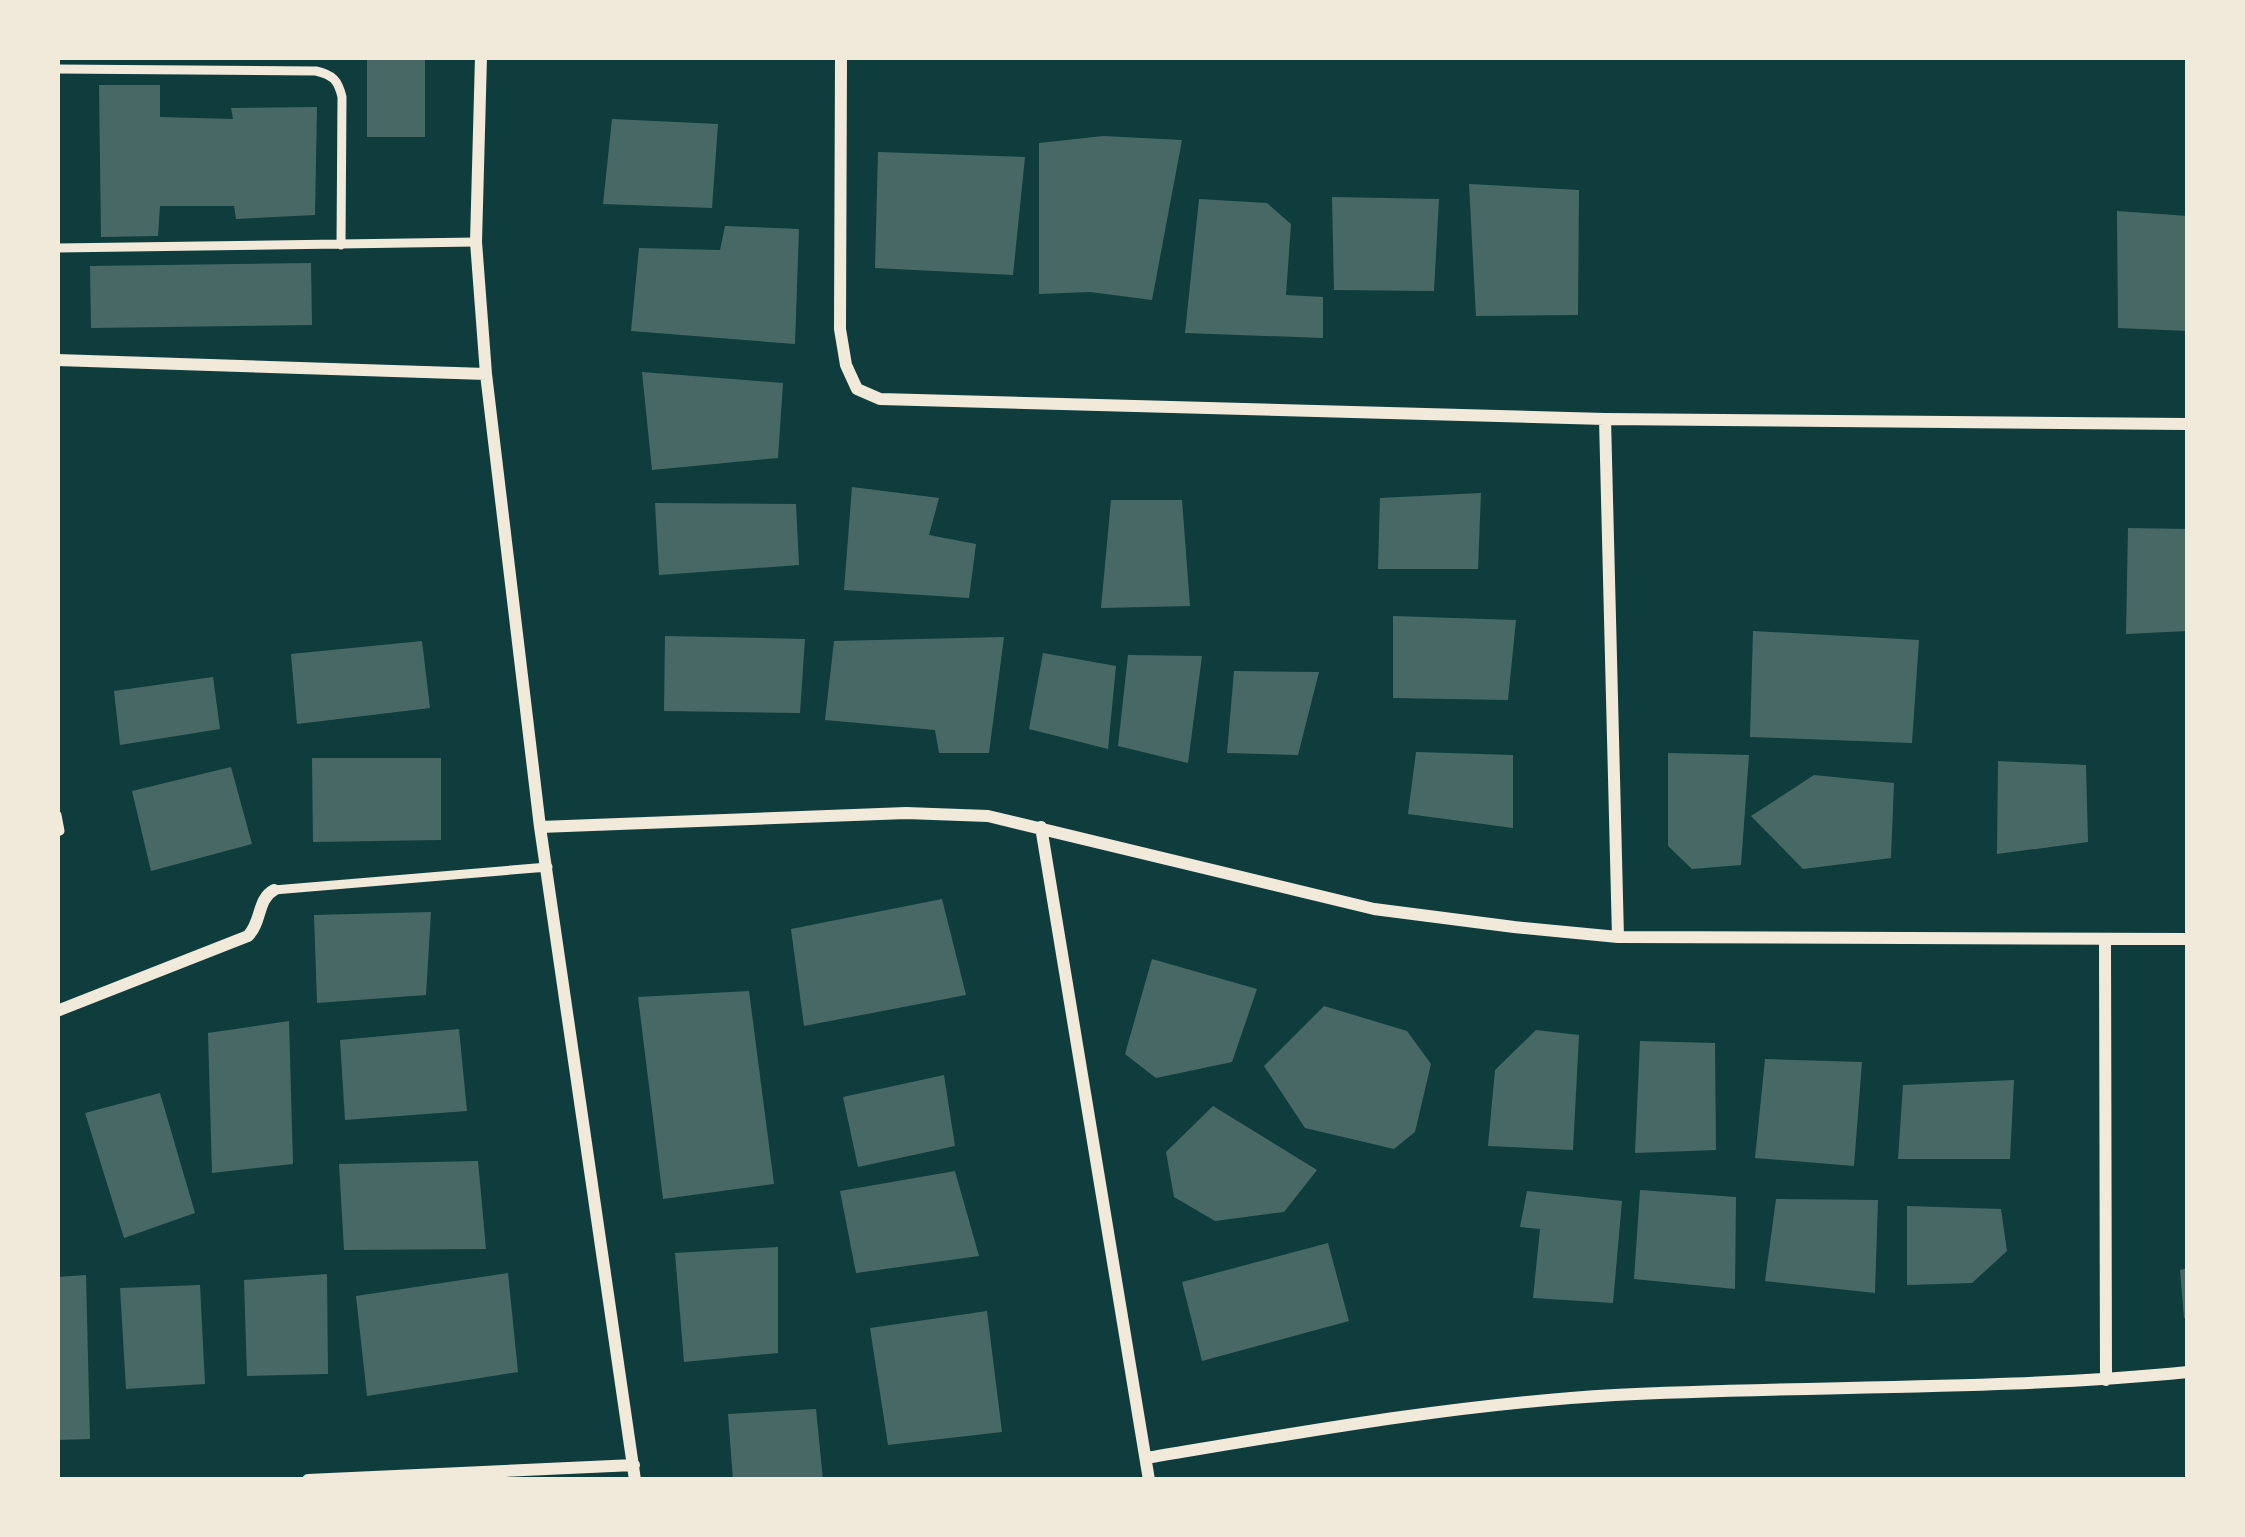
<svg xmlns="http://www.w3.org/2000/svg" width="2245" height="1537" viewBox="0 0 2245 1537" font-family="'Playfair Display',serif">
  <style>
    .building { fill: #486865 }
    .lines { fill: none; stroke-linecap: round; stroke-linejoin: round }
    .service { stroke: #f1e9da; stroke-width: 9 }
    .minor { stroke: #f1e9da; stroke-width: 12 }
  </style>
  <rect width="100%" height="100%" fill="#0f3d3e"/>
  <path class="building" d="M367,57H425V137H367Z
    M99,85H160V117L233,119L231,108L317,107L315,215L236,219L234,206H160L158,236L101,237Z
    M612,119L718,124L712,208L603,204Z
    M1103,136L1182,140L1152,300L1090,292L1039,294V143Z
    M878,152L1025,157L1013,275L875,268Z
    M1469,184L1579,190L1578,315L1476,316Z
    M1332,197L1439,199L1434,291L1334,290Z
    M1199,199L1267,203L1291,224L1286,295L1323,297V338L1185,333Z
    M2117,211L2188,216V331L2118,328Z
    M725,226L799,229L795,344L631,331L639,248L720,250Z
    M311,263L312,325L91,328L90,266Z
    M642,372L783,383L778,458L652,470Z
    M852,487L939,498L929,535L976,544L969,598L844,590Z
    M1481,493L1478,569H1378L1380,498Z
    M1111,500H1182L1190,606L1101,608Z
    M655,503L796,504L799,565L659,575Z
    M2128,528L2188,529V631L2126,634Z
    M1393,616L1516,620L1508,700L1393,698Z
    M1753,631L1919,640L1912,743L1750,737Z
    M665,636L805,639L800,713L664,711Z
    M1004,637L989,753H939L935,730L825,720L834,641Z
    M422,641L430,708L297,724L291,654Z
    M1043,653L1116,666L1108,749L1029,729Z
    M1128,655L1202,656L1188,763L1118,746Z
    M1234,671L1319,672L1298,755L1227,753Z
    M213,677L220,729L120,745L114,691Z
    M1416,752L1513,755V828L1408,814Z
    M1668,753L1749,755L1741,865L1692,869L1668,846Z
    M312,758H441V840L313,842Z
    M1998,761L2086,765L2088,842L1997,854Z
    M231,767L252,844L151,871L132,791Z
    M1814,775L1894,783L1891,858L1803,869L1751,816Z
    M942,899L966,995L804,1026L791,929Z
    M431,912L426,995L317,1003L314,915Z
    M1152,959L1257,989L1232,1062L1156,1078L1125,1054Z
    M749,991L774,1184L663,1199L638,997Z
    M1324,1006L1407,1031L1431,1064L1415,1132L1394,1149L1305,1128L1264,1066Z
    M289,1021L293,1164L212,1173L208,1033Z
    M459,1029L467,1111L345,1120L340,1040Z
    M1536,1030L1579,1035L1573,1150L1488,1146L1495,1070Z
    M1640,1041L1715,1043L1716,1150L1635,1153Z
    M1765,1059L1862,1062L1854,1166L1755,1158Z
    M944,1075L955,1146L858,1167L843,1097Z
    M2014,1080L2010,1159H1898L1903,1085Z
    M160,1093L195,1213L124,1238L85,1113Z
    M1213,1106L1317,1170L1284,1212L1215,1221L1174,1197L1166,1152Z
    M478,1161L486,1249L344,1250L339,1164Z
    M955,1171L979,1256L856,1273L840,1191Z
    M1640,1190L1736,1197L1735,1289L1634,1279Z
    M1527,1191L1622,1201L1613,1303L1533,1298L1540,1229L1520,1227Z
    M1776,1199L1878,1200L1875,1293L1765,1281Z
    M1907,1206L2001,1209L2007,1251L1972,1283L1907,1285Z
    M1328,1243L1349,1321L1202,1361L1182,1282Z
    M778,1247V1353L684,1362L675,1253Z
    M2188,1268V1317L2184,1318L2180,1270Z
    M508,1273L518,1372L367,1396L356,1296Z
    M327,1274L328,1374L247,1376L244,1280Z
    M86,1275L90,1439L57,1440V1277Z
    M200,1285L205,1384L126,1389L120,1288Z
    M987,1311L1002,1432L888,1445L870,1328Z
    M816,1409L823,1480H733L728,1414Z"/>
  <g class="lines">
    <path class="service" d="M57,69L316,71C333,75 338,80 342,97L341,245
      M57,248L476,242
      M57,815L60,831
      M274,890L548,867"/>
    <path class="minor" d="M481,57L476,242L486,374L540,827L635,1480
      M841,57L840,329L846,365L857,389L880,399L1605,419L2188,424
      M57,360L486,374
      M1605,419L1618,937
      M540,827L906,813L988,816L1374,909L1514,927L1618,937L2188,939
      M1041,827L1149,1480
      M2105,942L2106,1380
      M57,1011L248,936C262,922 257,899 274,890
      M1146,1458C1302,1432 1457,1404 1615,1395C1806,1385 1998,1391 2188,1372
      M308,1480L634,1465"/>
  </g>
  <rect width="2245" height="1537" fill="none" stroke="#f1e9da" stroke-width="120"/>
</svg>
